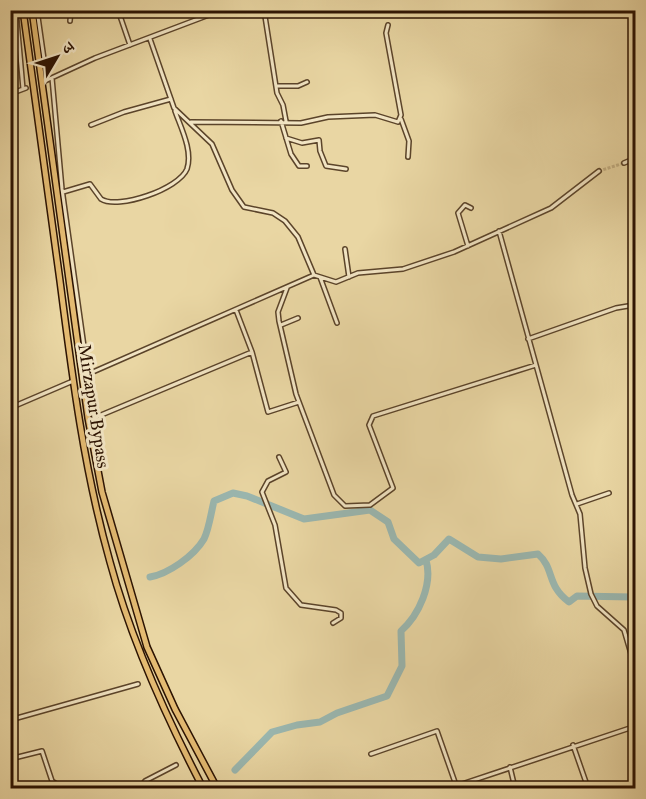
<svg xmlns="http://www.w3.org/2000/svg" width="646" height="799" viewBox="0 0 646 799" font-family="'IM FELL Great Primer','Noto Serif Devanagari',serif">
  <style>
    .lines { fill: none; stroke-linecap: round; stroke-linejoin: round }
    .river { stroke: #9ab7b0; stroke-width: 7 }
    .minor-tunnel { stroke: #c3af83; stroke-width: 3; stroke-dasharray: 3 1.5; stroke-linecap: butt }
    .minor-casing { stroke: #5b442a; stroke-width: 6 }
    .trunk-casing { stroke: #2c1302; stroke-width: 8 }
    .minor { stroke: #f1e4c3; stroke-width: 3 }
    .trunk { stroke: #e4bb72; stroke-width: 5 }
    .labels { text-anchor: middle; stroke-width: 6; stroke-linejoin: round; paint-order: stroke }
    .street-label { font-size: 18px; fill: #2c1302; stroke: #f1e4c3 }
  </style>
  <rect width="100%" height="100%" fill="#e9d6a3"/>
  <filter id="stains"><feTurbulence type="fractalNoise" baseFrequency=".00333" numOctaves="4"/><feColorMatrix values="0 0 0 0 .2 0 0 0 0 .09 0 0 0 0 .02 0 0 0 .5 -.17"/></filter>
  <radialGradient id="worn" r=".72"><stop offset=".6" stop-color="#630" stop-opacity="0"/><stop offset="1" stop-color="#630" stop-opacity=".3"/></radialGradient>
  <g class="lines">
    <path class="river" d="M150,577C168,574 194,556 204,539C209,529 211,513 214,501L233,493L247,496L304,519L370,510L388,522L394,539L419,563L434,555L449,539L478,557L501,559L538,554C555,569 546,585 569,602L577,596L632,597L636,592
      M235,770L272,732L297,725L320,722L337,713L387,696L402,666L401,631C419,615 433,584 426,560"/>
    <path class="minor-tunnel" d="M599,171L624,163"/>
    <defs>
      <path id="minor" d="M16,10L23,89
        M37,10L47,80
        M118,10L130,45
        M264,10L277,93L283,105L286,121
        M70,21L71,10
        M150,39L174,108L212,144L232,190L244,207L273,213L285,221L298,237L314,275
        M52,78L62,189L94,418L252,352
        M45,81L95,58L222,10
        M276,86H298L307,82
        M10,94L26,88
        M401,119L409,141L408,157
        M281,121L291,154L299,166H307
        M191,122L301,123L328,117L375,115L398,122L401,115L386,33L388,25
        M91,125L124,112L171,99
        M286,138L302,143L319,140L320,151L326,166L346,169
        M624,163L636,158
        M63,192L90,184L101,199C118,210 179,189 187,169C193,151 181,128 175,111
        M499,231L572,495L580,514L585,568L591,594L597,606L624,630L636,671
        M468,246L458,213L465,205L471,208
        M345,249L349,277
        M320,277L337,323
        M287,288L278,312L279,321L296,394L334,495L345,506L370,505L393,488L369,425L373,416L536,365
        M236,310L252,352L268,412L299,402
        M281,325L298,318
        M528,339L616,308L634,305
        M86,375L314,275L336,282L358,273L403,269L454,252L551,208L599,171
        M10,408L73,381
        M279,457L286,472L268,481L262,492L275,525L286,588L301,605L336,610L341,613V618L333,623
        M577,504L609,493
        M10,720L138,684
        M573,745L588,788
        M371,754L437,731L457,788
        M10,759L42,751L52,781L58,785
        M510,767L515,788
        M456,786L636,726
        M140,788L145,781L176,765
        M621,788L636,784"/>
      <path id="trunk" d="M23,10C35,100 48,190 60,281C72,375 84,470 110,562C131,640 166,717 203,788
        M32,10L88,418L102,492L147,647L175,709L217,788"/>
    </defs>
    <use href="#minor" class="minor-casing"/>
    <use href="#trunk" class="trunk-casing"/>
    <use href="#minor" class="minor"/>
    <use href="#trunk" class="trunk"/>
  </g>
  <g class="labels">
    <g class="street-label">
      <text transform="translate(94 406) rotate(81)" y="6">Mirzapur Bypass</text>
    </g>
  </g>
  <rect width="646" height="799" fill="none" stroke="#e9d6a3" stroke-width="36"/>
  <rect x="12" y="12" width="622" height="775" fill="none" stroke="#2c1302" stroke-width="3"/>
  <rect x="18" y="18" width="610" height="763" fill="none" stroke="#2c1302" stroke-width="1.5"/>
  <g transform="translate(57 57) rotate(51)" stroke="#f1e4c3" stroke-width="4.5" paint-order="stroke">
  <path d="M0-4.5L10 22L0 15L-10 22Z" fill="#2c1302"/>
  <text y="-9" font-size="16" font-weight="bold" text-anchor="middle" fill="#2c1302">उ</text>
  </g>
  <rect width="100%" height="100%" filter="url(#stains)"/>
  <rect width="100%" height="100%" fill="url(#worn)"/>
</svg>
